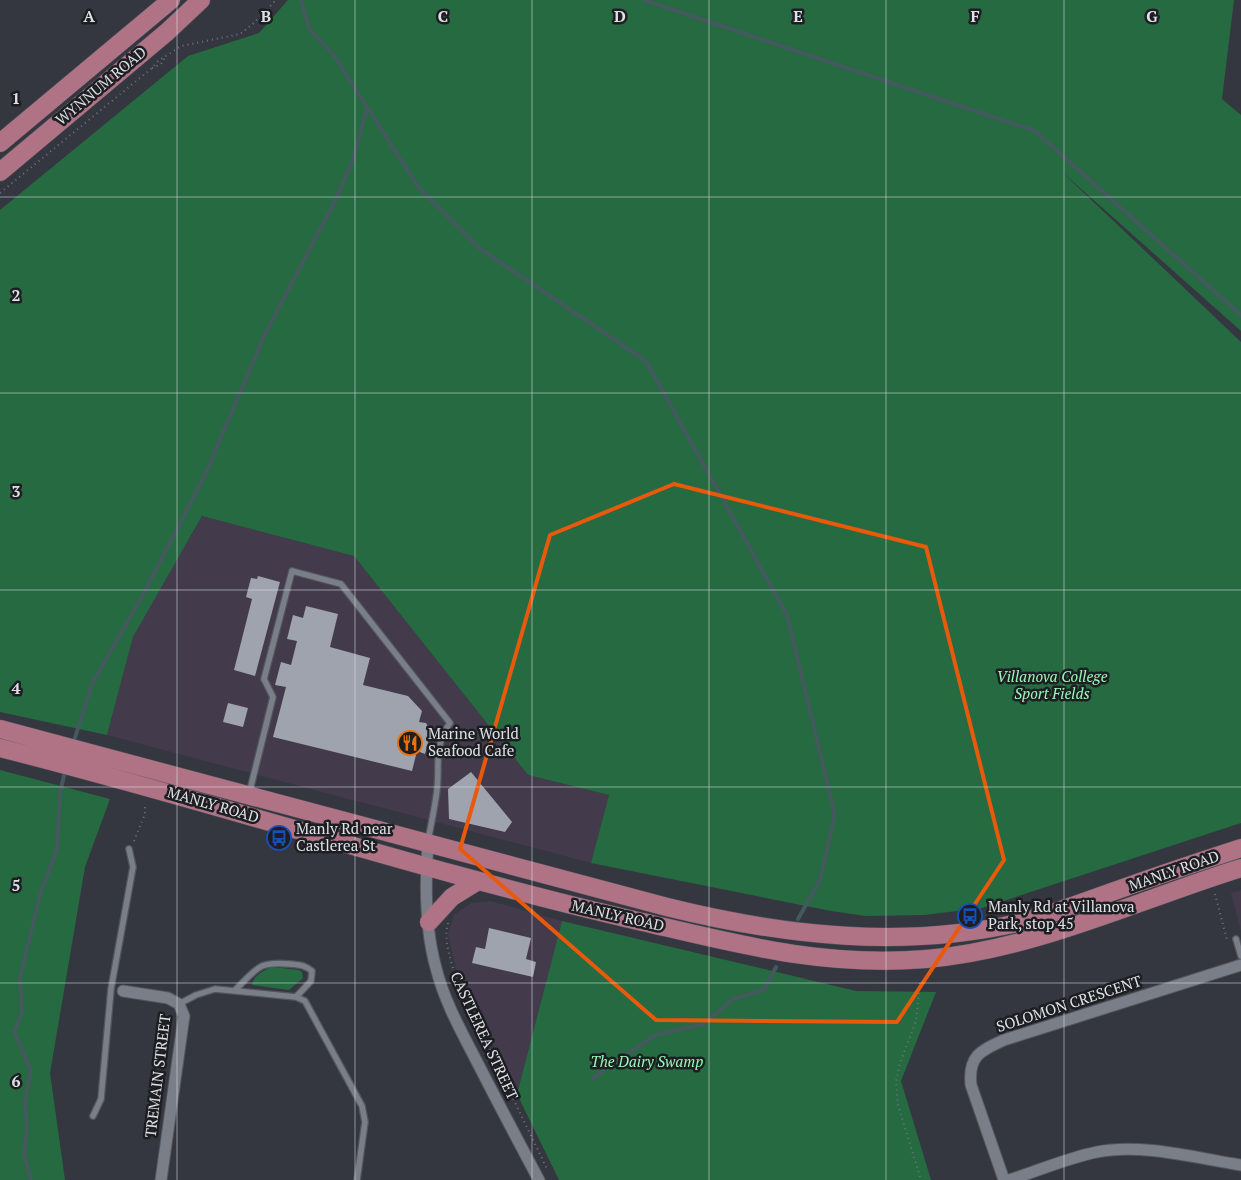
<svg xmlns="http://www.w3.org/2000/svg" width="1241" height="1180" viewBox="0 0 1241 1180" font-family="'PT Serif',serif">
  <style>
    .commercial { fill: #433a4b }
    .green { fill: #266a41 }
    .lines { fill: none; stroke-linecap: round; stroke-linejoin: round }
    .stream { stroke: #43595e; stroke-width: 4 }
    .building { fill: #9fa3ae }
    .lane-casing { stroke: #52555c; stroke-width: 8 }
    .street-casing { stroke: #52555c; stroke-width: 13 }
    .primary-casing { stroke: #52555c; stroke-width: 19 }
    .path { stroke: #71737b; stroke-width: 2; stroke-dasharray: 1 4; stroke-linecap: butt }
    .lane { stroke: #7a7e88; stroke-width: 5.5 }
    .street { stroke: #7a7e88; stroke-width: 11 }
    .primary { stroke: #b07386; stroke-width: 18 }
    .marked { fill: none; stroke: #e8590c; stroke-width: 4; stroke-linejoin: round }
    .grid { fill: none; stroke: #dfe1e7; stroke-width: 1; stroke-opacity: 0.55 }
    .labels { text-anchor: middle; stroke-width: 5; stroke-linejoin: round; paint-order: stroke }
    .street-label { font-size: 15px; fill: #dfe1e7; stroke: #1d1e22 }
    .park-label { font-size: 15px; font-style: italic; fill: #98fab9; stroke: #1d1e22 }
    .poi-label { font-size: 15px; fill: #dfe1e7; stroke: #1d1e22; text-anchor: start }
    .grid-label { font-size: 16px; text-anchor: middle; font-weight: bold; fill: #dfe1e7; stroke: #1d1e22; stroke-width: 5; stroke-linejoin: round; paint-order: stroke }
  </style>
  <rect width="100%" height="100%" fill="#343740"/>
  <path class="commercial" d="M202,516L354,556L528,775L609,795L591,863L107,735L133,637Z
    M1241,890V931L1231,893Z
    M491,901L562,921L517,1094L456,969L448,934L454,915L471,903Z"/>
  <path class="green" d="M288,0H1234L1222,99L1241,115V331L1062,172L1241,342V823L982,908L924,915L866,916L831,911L591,863L609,795L528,775L354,556L202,516L133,637L107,735L0,712V210L188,56L259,33Z
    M0,770L110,799L85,867L50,1073L65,1180H0Z
    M562,921L856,991L936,992L901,1081L931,1180H559L517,1094Z
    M273,967L299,970L302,972L303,978L289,990L252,985C253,976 265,969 273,967Z"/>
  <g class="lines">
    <path class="stream" d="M644,0L1035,131L1241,315
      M301,1L309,28L335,57L419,188L479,248L646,361L787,615L835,815L820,880L798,919
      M74,741L92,684L147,587L205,475L265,334L336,199L353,159L367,108
      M592,1079L655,1035L704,1024L733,999L764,990L776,967
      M31,1180L24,1154L27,1128L25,1102L31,1071L14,1031L22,1014L20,977L40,895L57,849L60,793L65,771"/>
  </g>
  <path class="building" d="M258,576L280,582L255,676L234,670L252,599L246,597L251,578L257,579Z
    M306,606L338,614L330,647L370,658L363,685L408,696L422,711L419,722L426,723L431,731L425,754L417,751L412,771L273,737L286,687L275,685L281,662L291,665L297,641L287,639L293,615L303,618Z
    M228,703L248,708L243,727L223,722Z
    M471,772L512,822L505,832L449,819L448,789Z
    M489,928L531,938L526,959L536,962L533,977L472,963L476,947L485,949Z"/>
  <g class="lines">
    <defs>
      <path id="lane" d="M249,794L273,697L264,679L292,571L341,584L450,723C433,747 440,764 437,790C435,807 431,824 428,841
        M1236,939L1241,956
        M236,989C258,968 258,961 290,964C299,965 305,965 312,971L311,981L296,997
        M179,1004L196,995L215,989L296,997L305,1001L362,1106L365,1122L357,1180
        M93,1116L101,1099L111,989L133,867L129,849"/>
      <path id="street" d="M428,843C425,883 425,929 436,968C444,1000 460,1029 475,1058C496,1099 517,1139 539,1180
        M123,991L168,998L179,1004L184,1016L161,1180
        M1004,1180L971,1085C968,1056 980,1051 1004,1040L1241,965
        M1009,1180C1038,1171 1067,1158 1097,1152C1141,1143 1196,1158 1241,1165"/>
      <path id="primary" d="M0,143L171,0
        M0,172L167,32L201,0
        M0,729L667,907C784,936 907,950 1026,921C1059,912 1091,899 1123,888C1162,874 1201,861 1241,848
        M0,748C208,800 412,868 621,917C727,941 816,968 926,959C1034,950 1138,900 1241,868
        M429,922L452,897L478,881"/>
    </defs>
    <use href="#lane" class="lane-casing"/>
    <use href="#street" class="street-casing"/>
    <use href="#primary" class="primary-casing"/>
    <path class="path" d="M152,68L161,64L165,58
      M0,193L152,68L158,61L181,46L240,34L254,23L276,0
      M134,841L145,814V806
      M1215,894L1227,940
      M448,923C438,956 479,1024 493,1055C510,1093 529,1131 547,1169
      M920,983L916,1021L900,1063L896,1082L898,1105L921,1180"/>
    <use href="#lane" class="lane"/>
    <use href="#street" class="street"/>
    <use href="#primary" class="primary"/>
  </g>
  <path class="marked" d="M674,484L926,547L1004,860L897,1022L656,1020L460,849L550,535Z"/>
  <path class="grid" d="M177,0V1180M355,0V1180M532,0V1180M709,0V1180M886,0V1180M1064,0V1180M0,197H1241M0,393H1241M0,590H1241M0,787H1241M0,983H1241"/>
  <defs>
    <symbol id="restaurant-ring" viewBox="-11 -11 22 22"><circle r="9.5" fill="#1d1e22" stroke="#e8710a" stroke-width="1.5"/><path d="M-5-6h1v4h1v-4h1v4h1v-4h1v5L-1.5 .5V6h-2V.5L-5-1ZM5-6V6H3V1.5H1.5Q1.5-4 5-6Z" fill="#e8710a"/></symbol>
    <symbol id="bus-ring" viewBox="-11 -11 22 22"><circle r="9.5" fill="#1d1e22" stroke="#1a4fb4" stroke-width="1.5"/><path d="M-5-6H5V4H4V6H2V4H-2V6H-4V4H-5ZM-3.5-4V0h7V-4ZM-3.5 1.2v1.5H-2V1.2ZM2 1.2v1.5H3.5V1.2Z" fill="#1a4fb4"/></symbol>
  </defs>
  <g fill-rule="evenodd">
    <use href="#restaurant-ring" x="396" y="729" width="28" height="28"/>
    <use href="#bus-ring" x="265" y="824" width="28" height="28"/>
    <use href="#bus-ring" x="956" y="902" width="28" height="28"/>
  </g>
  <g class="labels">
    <g class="street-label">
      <text transform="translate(101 86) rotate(-40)" y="5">WYNNUM ROAD</text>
      <text transform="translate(213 805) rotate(16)" y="5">MANLY ROAD</text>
      <text transform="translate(1174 871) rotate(-19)" y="5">MANLY ROAD</text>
      <text transform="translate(618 916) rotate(13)" y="5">MANLY ROAD</text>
      <text transform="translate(1069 1004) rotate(-18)" y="5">SOLOMON CRESCENT</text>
      <text transform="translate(484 1036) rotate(65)" y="5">CASTLEREA STREET</text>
      <text transform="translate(158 1076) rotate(-83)" y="5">TREMAIN STREET</text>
    </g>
    <g class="park-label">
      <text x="1052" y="682">Villanova College<tspan x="1052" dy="17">Sport Fields</tspan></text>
      <text x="647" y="1067">The Dairy Swamp</text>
    </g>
    <g class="poi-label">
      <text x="428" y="739">Marine World<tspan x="428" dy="17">Seafood Cafe</tspan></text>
      <text x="296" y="834">Manly Rd near<tspan x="296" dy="17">Castlerea St</tspan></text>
      <text x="988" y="912">Manly Rd at Villanova<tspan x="988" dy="17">Park, stop 45</tspan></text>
    </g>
  </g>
  <g class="grid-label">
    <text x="89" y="22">A</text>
    <text x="266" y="22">B</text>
    <text x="443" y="22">C</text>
    <text x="620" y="22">D</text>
    <text x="798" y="22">E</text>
    <text x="975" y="22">F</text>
    <text x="1152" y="22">G</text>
    <text x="16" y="104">1</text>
    <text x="16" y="301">2</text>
    <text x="16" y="497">3</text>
    <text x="16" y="694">4</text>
    <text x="16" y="891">5</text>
    <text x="16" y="1087">6</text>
  </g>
</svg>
